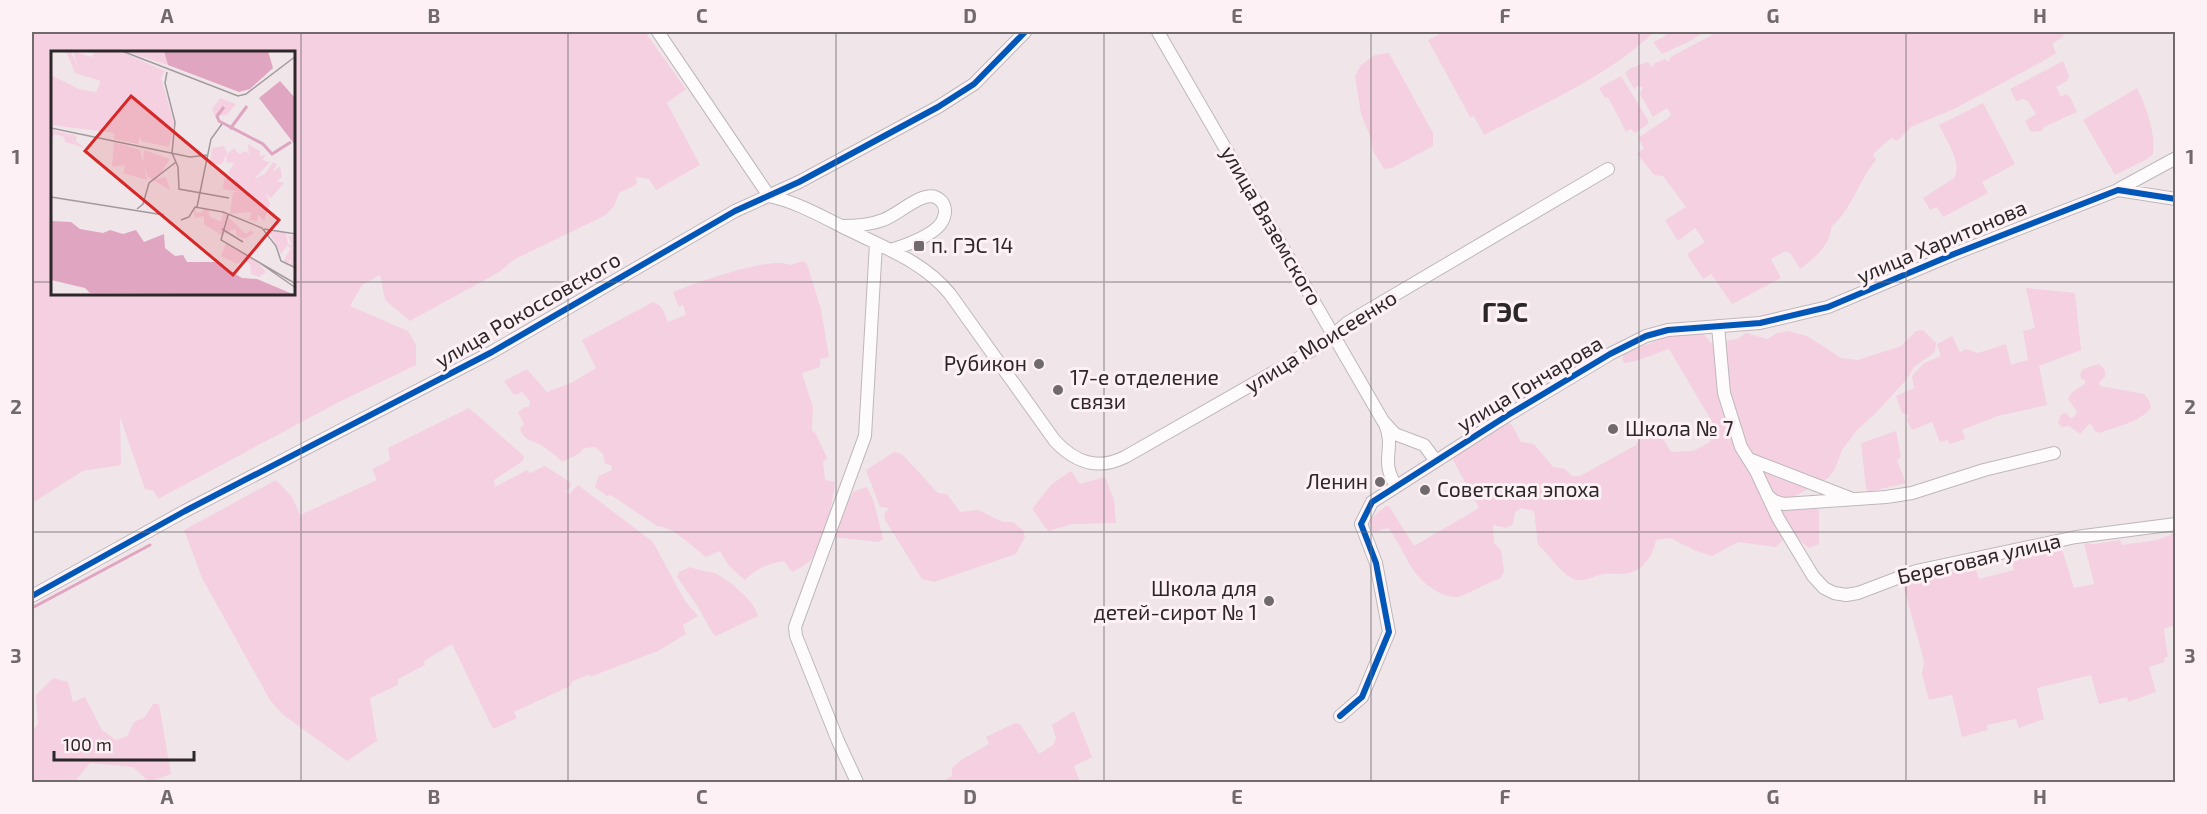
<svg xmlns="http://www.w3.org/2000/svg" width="2207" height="814" viewBox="0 0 2207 814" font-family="'Exo 2',sans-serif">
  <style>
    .green { fill: #f4d0e0; fill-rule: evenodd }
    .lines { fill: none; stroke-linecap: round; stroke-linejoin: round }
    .stream { stroke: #e0a5c0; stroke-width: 3 }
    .minor-casing { stroke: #beb7ba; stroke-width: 14 }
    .minor { stroke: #fdfbfc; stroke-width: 12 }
    .cycleway-casing { stroke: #fef1f6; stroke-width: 10 }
    .cycleway { stroke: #0057b8; stroke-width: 6 }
    .grid { fill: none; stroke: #716a6d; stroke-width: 1.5; stroke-opacity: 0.55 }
    .poi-dot { fill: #716a6d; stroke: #fef1f6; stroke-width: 2 }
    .labels { text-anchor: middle; stroke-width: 6; stroke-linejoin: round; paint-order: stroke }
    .street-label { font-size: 21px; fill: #2c2729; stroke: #fef1f6 }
    .poi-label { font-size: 21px; fill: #2c2729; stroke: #fef1f6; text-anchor: start }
    .district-label { font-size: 27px; font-weight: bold; fill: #2c2729; stroke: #fef1f6 }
    .inset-river { fill: none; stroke: #e0a5c0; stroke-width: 3 }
    .inset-road { fill: none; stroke: #a29a9d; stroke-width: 1.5 }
    .view { fill: #d62828; fill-opacity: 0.15; stroke: #d62828; stroke-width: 3 }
    .inset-edge { fill: none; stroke: #2c2729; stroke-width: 3 }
    .neatline { fill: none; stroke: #716a6d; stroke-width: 2 }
    .grid-label { font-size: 20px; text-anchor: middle; font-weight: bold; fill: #716a6d }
  </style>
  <rect width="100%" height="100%" fill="#f0e6ea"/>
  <path class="green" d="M32,32H645L686,89L667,103L700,165L656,190L649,179L636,177L637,184L619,193L614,206L606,215L515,259L499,272L410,321L385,300L380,275L362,285L350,306L408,331L416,345V365L339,402L158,499L154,491L145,489L120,417L121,465L83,471L32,503ZM52,52H294V294H52Z
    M1444,32H1654C1606,78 1542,104 1484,135L1474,116L1470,117L1428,40Z
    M1667,32H1705L1690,41L1662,54L1653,42L1665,36Z
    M1718,32H2061L2064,36L2052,44L2056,53L2045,60L1956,108L1911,127L1897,141L1891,138L1873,154L1876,160C1858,181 1852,210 1831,227C1831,245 1813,259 1800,269L1791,254L1786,251L1771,259L1781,278L1732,304L1711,274L1703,279L1687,254L1705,242L1695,228L1678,241L1665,220L1686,207L1663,176L1654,175L1637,154L1644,148L1638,138L1668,118L1671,114L1667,108L1653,117L1640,94L1643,87L1637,86L1634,89L1625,73L1631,68L1648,62L1652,67L1654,66L1653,64L1665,59L1668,62L1672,56Z
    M1389,53L1433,133V146L1392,168L1384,169L1373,151L1370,136L1361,114L1355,76L1361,65L1375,55Z
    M2063,61L2069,76L2068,80L2056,87L2061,97L2066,94L2070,97L2077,112L2044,127L2042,131L2031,132L2025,121L2036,114L2028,101L2023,99L2016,101L2010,89Z
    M1621,76L1648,120V124L1635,133L1631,129L1626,132L1608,97L1605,98L1599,88Z
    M2137,88C2146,106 2156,133 2153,154L2147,159L2115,175L2083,120Z
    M1983,103L2015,164L1982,182L1988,193L1943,217L1937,207L1930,210L1923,198L1954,178C1963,163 1945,139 1939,125Z
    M803,261L807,264L821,309L829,357L820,359V367L802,373L813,407L812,430L816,434L827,458L823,462L825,480L835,482C833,501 825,539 815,555C810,563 800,568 792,572L784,561C767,564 757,568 745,580L729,566L720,551L706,557C692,547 674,527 657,526L611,495L607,496L595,487L599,476L612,470L611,465L605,464L603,454L595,447L584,448L580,453L563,462C556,457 550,451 543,446C533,440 525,442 520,429L524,424L518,412L525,407H529L530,401L522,392L514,395L504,381L527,369L547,392L571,383L596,368L582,340L653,302C664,306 664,313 668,322L686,315L683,305L679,307L673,292C693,284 772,255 790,265Z
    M2026,288L2075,293L2081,350L2039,366L2047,405L1998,416L1964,429L1962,430L1965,439L1949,444L1948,440L1940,442L1932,422L1912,430L1907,421L1909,415L1902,413L1896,396L1914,388L1912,376L1924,363L1941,356L1937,344L1952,336L1960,352L1966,349L1978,353L2006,344L2011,365L2028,360L2023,331L2035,328Z
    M1923,330L1936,343L1935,352L1914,367L1906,380L1875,414L1857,430L1842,450L1835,469L1828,478L1788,500L1805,503L1819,510V544L1808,548L1795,535L1782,531V541L1776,547L1738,542L1712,556L1696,551L1670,538L1656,540C1651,561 1641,574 1618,574C1613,574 1608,573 1604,574C1593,576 1583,584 1572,578C1557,571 1551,555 1538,545L1534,511L1521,508L1515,512L1513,524L1506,528L1493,525L1494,543L1501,550L1504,571L1501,578C1491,581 1464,596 1458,597C1440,598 1421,582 1412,568C1403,555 1399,541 1388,528L1373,532L1370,524L1373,517L1386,506H1389L1414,546L1479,508L1453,460L1457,453L1505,421L1512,425L1521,442L1534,444L1553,467L1565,469L1572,476H1580L1636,445L1648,428L1655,426L1671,452L1693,451L1710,442L1714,430L1711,420L1669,349L1636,361L1624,363L1622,359L1624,354L1670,335L1703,333L1711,343L1737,339L1746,333L1767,339L1777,333L1788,331L1807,336L1841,358L1858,360L1901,346L1916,331Z
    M2099,364L2105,370V377L2099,382L2100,386L2144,394L2149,400L2151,407C2142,422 2115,427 2099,433L2095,431L2090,423L2080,434L2069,426L2061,427L2058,423L2061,414L2066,413L2071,418L2075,416L2077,412L2068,399L2071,393L2085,384V380L2081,379L2080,374L2083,369Z
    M469,408L524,456L523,461L494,480L495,487L527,470L530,473L545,466L570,482L571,486L566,491L569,494L578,485L653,542L685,601L698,616L683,625L686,634L658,651L592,676L588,675L573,681L570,686L514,712L517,718L493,729L452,644L424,661L425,665L398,679V685L370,698L377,741L347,761L282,714L270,700L202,578L184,530L276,480L292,497L300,515L377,480L372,469L390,460L388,448Z
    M1896,431L1901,457L1897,460L1906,483L1868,492L1866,488L1861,443Z
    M894,452L902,454L938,493L947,494L960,512L978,510L1003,522H1013L1023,530L1025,537L1016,554L934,582L922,579L885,520L884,514L889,508L880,507L866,470Z
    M1071,471L1080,484L1105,477L1114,500L1116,523L1073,524L1048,531L1032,509L1052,484Z
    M867,487L874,502L883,539L879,542L832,537L840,514L854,491Z
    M2175,532V625L2164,629L2168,657L2164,658L2165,662L2149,667L2156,692L2128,702L2127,697L2099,704L2091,675L2037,688L2044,719L2019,728L2016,719L1987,725L1988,730L1962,737L1952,695L1929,700L1922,674L1924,661L1903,584L1975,566L1979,579L2014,570L2012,557L2061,546L2074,588L2094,584L2084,543L2094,544L2120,540L2122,545C2138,542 2162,542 2175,532Z
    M690,567C698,570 706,571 714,573C728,579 755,601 758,616L716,636L713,634L698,607L677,577L679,572Z
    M53,678L68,682L73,702L85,697L102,730L116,740L127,736L134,722L145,717L153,704H159L171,774L149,782L133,767L90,763L75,781L65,782H32V731L38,724L36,695Z
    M1074,711L1092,757L1074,766L1080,782H943L952,776V768L961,760L989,744L986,737L1015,723L1020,724L1039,754L1053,745L1056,738L1052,725Z"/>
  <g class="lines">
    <path class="stream" d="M32,608L150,545"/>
    <defs>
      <path id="minor" d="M658,32L769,196
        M1158,32L1383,421L1395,434L1424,445L1436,461
        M2119,189L2176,158
        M769,196C797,202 823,217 849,230C885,248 924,262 950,294L1055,441C1075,462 1097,471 1125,457L1323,344L1347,323L1608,169
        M842,226C856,226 870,225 883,220C899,215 926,186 940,200C945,204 946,211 944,217C940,234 906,245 891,250
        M1718,326L1724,393L1741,447L1756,471L1778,518L1813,576L1824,588L1834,593L1846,595L1858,593L1916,571L2076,537L2176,524
        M1385,424C1396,450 1379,459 1396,486
        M1749,459L1850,498
        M1767,495L1774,501L1784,504L1886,497L1912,493L1984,470L2054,453
        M32,596L185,511L492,352L735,211L799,182L938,107L974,84L1025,32
        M1340,716L1362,697L1389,632L1376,563L1361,524L1372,502L1508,415L1610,354L1646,336L1668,330L1760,323L1828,307L1954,254L2118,190L2176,199
        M857,782L838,741L796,636L795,627L865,436L876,243"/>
    </defs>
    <use href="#minor" class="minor-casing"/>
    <use href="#minor" class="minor"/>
    <defs>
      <path id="cycleway" d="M32,596L185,511L492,352L735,211L799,182L938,107L974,84L1025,32
        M1340,716L1362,697L1389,632L1376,563L1361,524L1372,502L1508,415L1610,354L1646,336L1668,330L1760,323L1828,307L1954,254L2118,190L2176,199"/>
    </defs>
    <use href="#cycleway" class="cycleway-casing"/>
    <use href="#cycleway" class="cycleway"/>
  </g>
  <path class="grid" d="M301,32V782M568,32V782M836,32V782M1104,32V782M1371,32V782M1639,32V782M1906,32V782M32,282H52M294,282H2176M32,532H2176"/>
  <g class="poi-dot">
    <rect x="913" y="240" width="12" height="12" rx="3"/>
    <circle cx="1039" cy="364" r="6"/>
    <circle cx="1058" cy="390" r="6"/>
    <circle cx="1613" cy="429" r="6"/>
    <circle cx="1380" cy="482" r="6"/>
    <circle cx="1425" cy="490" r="6"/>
    <circle cx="1269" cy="601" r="6"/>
  </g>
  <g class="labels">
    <g class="street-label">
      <text transform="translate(1271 226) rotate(60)" y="7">улица Вяземского</text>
      <text transform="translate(1942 242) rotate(-23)" y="7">улица Харитонова</text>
      <text transform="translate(528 310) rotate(-30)" y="7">улица Рокоссовского</text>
      <text transform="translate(1321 342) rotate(-32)" y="7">улица Моисеенко</text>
      <text transform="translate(1530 384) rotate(-31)" y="7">улица Гончарова</text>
      <text transform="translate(1979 559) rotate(-13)" y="7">Береговая улица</text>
    </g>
    <g class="poi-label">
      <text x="931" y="253">п. ГЭС 14</text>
      <text x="1027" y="371" text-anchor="end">Рубикон</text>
      <text x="1070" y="385">17-е отделение<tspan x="1070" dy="24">связи</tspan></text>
      <text x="1625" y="436">Школа № 7</text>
      <text x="1368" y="489" text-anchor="end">Ленин</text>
      <text x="1437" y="497">Советская эпоха</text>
      <text x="1257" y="596" text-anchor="end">Школа для<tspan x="1257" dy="24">детей-сирот № 1</tspan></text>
    </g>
    <g class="district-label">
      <text x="1505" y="322">ГЭС</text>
    </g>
  </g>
  <g transform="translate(51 51)">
    <rect width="244" height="244" fill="#f0e6ea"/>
    <path d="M15,0H20L28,19L22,0L41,6L43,2L37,0H69L114,20L110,27L123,72L118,96L90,90L89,85L87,93L63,88V82L0,74V24L28,38L45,41L50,30L24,22ZM73,0H111L116,4L117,14ZM169,47L185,53L176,64L164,65L161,58ZM1,79L26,85L25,90L34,97L14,91L13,86L4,83L0,88ZM63,91L89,99L92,112L93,99L119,108L106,128L115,126L119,139L97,126L93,113L96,129L72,122L74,114L61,116ZM197,93L209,100V105L215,104L211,109L219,111L203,128L214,123L222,111L226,113L221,122L229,115L231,126L226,130L233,132L220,147L215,143L219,153L213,170L207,163L206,170L198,169L201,161L179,163L182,141H189L172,138L173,128H183L177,122L183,112L175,111L176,103L183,97L188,103L195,100L198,104ZM173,95L176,102L171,113L160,114L158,118L161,97ZM145,157L144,161L150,162L152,158H157L159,166L170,171L172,163L169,161L173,162L195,183L200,179L203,182L194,188L186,185L184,178L170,184L153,173V165L144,167L142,158ZM217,179L235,182L237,193L241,194L237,185L244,184V216L239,214L240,208L236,214L232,211L240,197L236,195L230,203ZM175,192L207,211L215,221L208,226L200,223L199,213L192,209L186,213L170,205Z" fill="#f4d0e0"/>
    <path d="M113,0H217L222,17L199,38L188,41L117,14ZM229,30L244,47V94L208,47ZM0,170L20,171L29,178L52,182L59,179L72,183L85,179L93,191L113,183L114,197L124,205L132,204L136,211H164L191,227L206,228L244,244L39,242L34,237L0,229Z" fill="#e0a5c0"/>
    <path class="inset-river" d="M173,56L166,65L168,70L212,93L221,103L240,91M179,78L196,55"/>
    <path class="inset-road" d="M71,0L187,45L195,43L245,5M116,21L114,32L124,71L121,102M0,77L139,106L157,104M121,102L127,116L128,138L178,147M0,146L113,164M146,156L160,88L171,73M86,158L92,153L98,132L125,111M177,164L170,189L245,233M130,169L138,166L144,156L172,161L211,177L225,195L230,210L245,217M171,178L192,191M213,178L245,183M206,210L245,237"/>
    <path class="view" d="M80,45L228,169L182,224L34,100Z"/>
    <rect width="244" height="244" class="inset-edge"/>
  </g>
  <rect width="2207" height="814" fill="none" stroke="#fef1f6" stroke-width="66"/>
  <path d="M54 751v9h140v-9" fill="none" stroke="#2c2729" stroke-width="3"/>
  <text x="63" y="751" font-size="18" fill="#2c2729" stroke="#fef1f6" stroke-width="4.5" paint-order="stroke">100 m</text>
  <rect x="33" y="33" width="2141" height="748" class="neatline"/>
  <g class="grid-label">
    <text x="167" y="23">A</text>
    <text x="434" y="23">B</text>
    <text x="702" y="23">C</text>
    <text x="970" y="23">D</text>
    <text x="1237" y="23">E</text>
    <text x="1505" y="23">F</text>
    <text x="1773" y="23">G</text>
    <text x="2040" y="23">H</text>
    <text x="16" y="164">1</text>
    <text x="2190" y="164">1</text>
    <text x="16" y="414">2</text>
    <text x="2190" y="414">2</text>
    <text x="16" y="663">3</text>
    <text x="2190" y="663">3</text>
    <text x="167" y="804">A</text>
    <text x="434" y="804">B</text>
    <text x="702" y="804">C</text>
    <text x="970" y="804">D</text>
    <text x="1237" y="804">E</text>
    <text x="1505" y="804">F</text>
    <text x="1773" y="804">G</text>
    <text x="2040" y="804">H</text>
  </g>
</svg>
